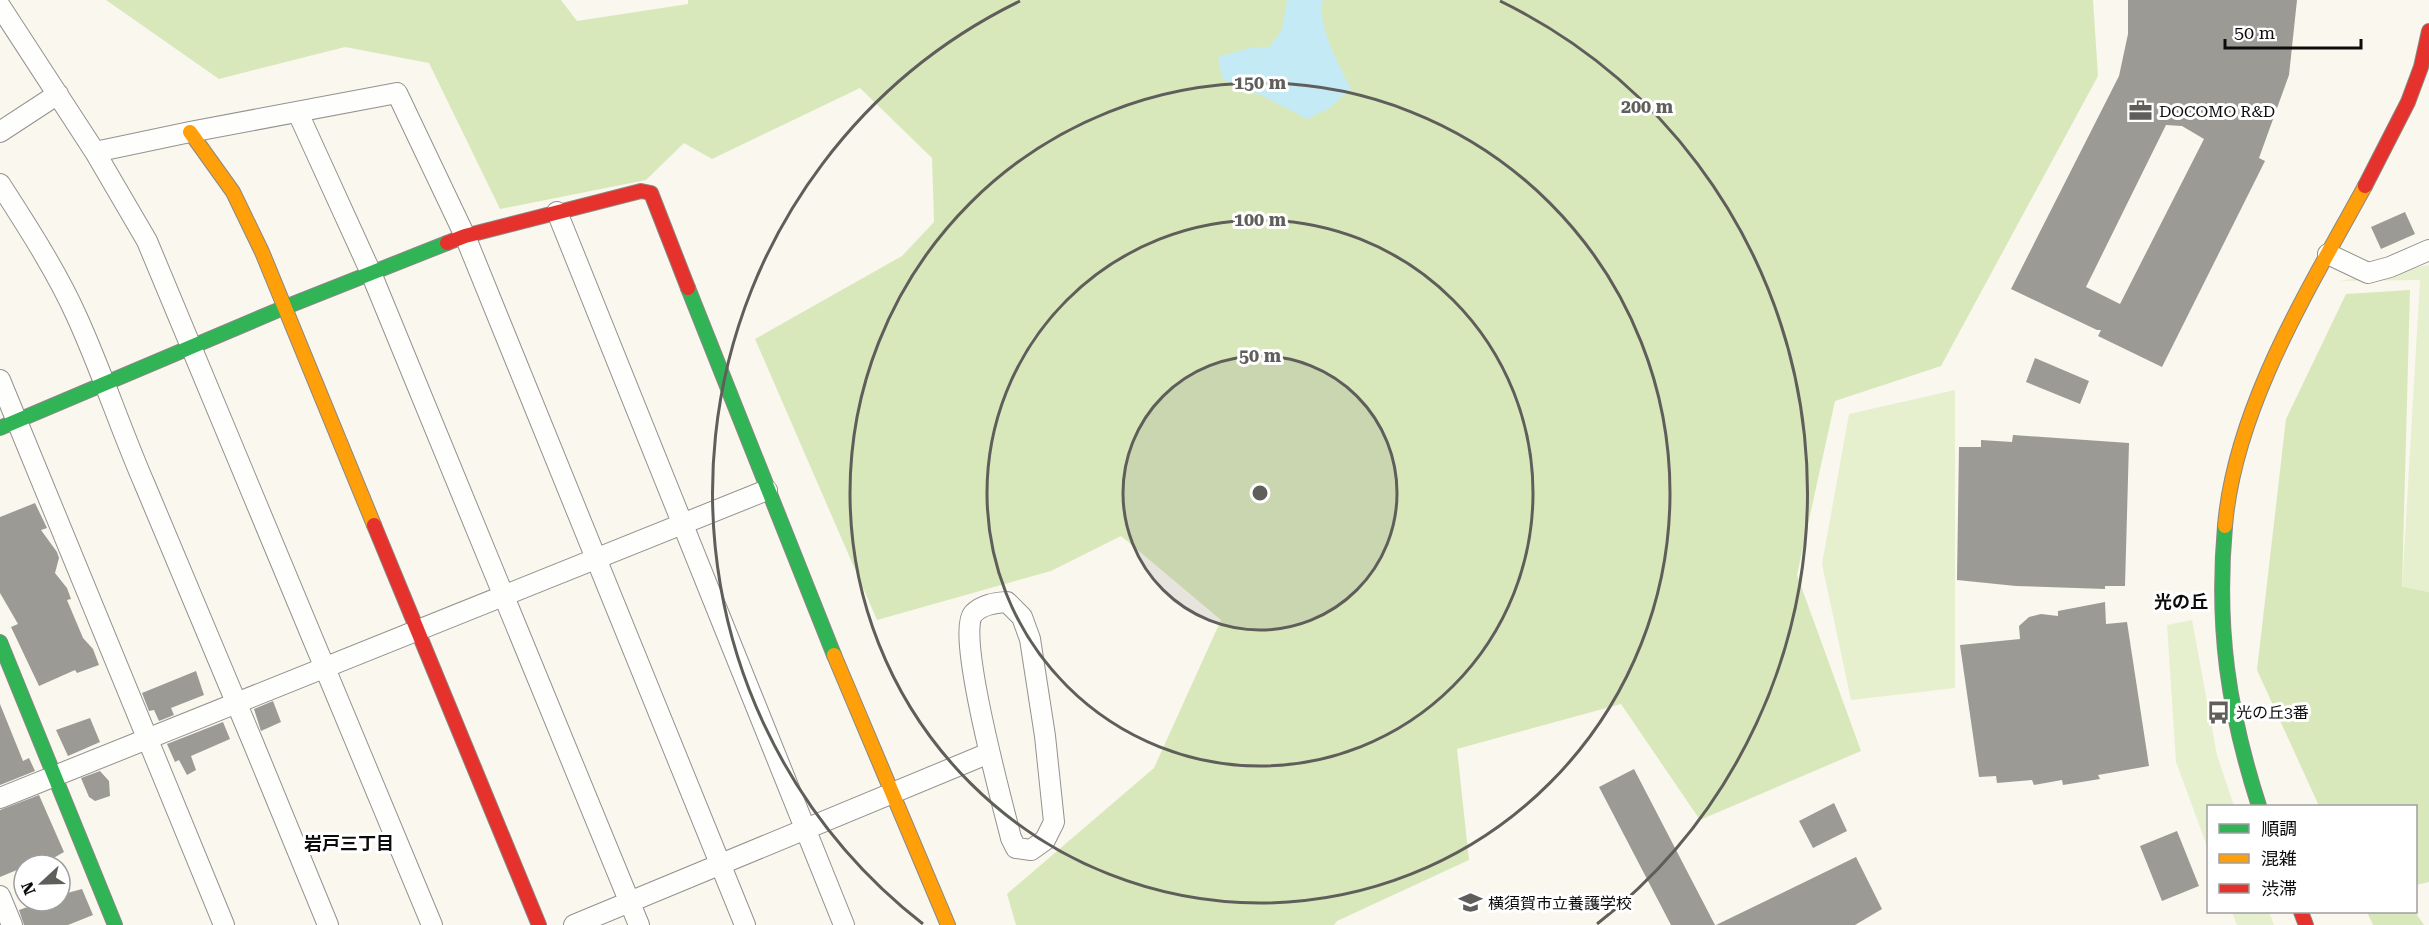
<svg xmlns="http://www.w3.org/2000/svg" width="2429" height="925" viewBox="0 0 2429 925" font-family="'Roboto Serif','Noto Sans JP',serif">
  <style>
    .green { fill: #e6f0ce }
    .forest { fill: #d8e8bb }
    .water { fill: #c4eaf5 }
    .building { fill: #9c9a95; fill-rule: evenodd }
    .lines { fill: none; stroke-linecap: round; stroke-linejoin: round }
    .street-casing { stroke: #93928e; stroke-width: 22 }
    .fast-casing { stroke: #8a8885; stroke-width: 16 }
    .slow-casing { stroke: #8a8885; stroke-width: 16 }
    .jam-casing { stroke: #8a8885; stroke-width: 16 }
    .street { stroke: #fefefd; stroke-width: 20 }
    .fast { stroke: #30b455; stroke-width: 14 }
    .slow { stroke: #ff9f0a; stroke-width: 14 }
    .jam { stroke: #e5322d; stroke-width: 14 }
    .ring { fill: none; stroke: #5f5e5b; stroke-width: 3 }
    .labels { text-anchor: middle; stroke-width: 6; stroke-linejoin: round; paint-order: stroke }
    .poi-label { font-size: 16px; fill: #0c0c0c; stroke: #fff; text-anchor: start }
    .neighbourhood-label { font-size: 18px; font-weight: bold; fill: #0c0c0c; stroke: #fff }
    .centre { fill: #5f5e5b; stroke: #fff; stroke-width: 3 }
    .ring-label { font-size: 18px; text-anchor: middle; font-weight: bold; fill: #5f5e5b; stroke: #fff; stroke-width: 6; stroke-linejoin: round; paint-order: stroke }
  </style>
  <rect width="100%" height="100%" fill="#faf7ef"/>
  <path class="green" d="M2429,265V592L2402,588L2420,280L2340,281Z
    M1955,390V688L1851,700L1822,564L1849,414Z
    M2192,620L2217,755L2234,806H2208V849L2176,762L2167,625Z
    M2232,912H2269L2274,925H2237Z"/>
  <path class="forest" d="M106,0H561L577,21L688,4V0H2093L2098,76L1941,366L1835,401L1797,575L1861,751L1700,820L1621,704L1457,749L1469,860L1337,921L1334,925H1016L1007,894L1154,768L1221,620L1121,536L1051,571L877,620L755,339L902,256L934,222L932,158L860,88L712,159L684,143L646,180L500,209L429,63L345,47L219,79Z
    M2410,290L2402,587L2429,592V882L2416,885V806H2319L2257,670L2286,419L2346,294Z
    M2367,912H2415L2424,925H2373Z"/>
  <path class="water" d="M1287,0H1323C1316,25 1340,66 1351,89L1328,109L1307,119L1261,95L1237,89L1222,77L1218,57L1250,48L1269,47L1282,30Z"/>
  <path class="building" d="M2128,0H2297L2289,75L2259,158L2265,161L2162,367L2098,336L2101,330H2097L2011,289L2119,76L2128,34ZM2166,125L2182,126L2204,139L2120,304L2086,287Z
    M2405,212L2415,234L2381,249L2371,227Z
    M2035,358L2089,381L2080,404L2026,382Z
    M2013,435L2129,443L2125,586H2105V589L2016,586L1957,580L1959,447H1981V440L2012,442Z
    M35,503L47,528L41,530L57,552L59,558L55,573L67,588L71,599L67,600L83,638L93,649L99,665L77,673L75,670L39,686L11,627L18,624L0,593V517Z
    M2105,602L2106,624L2127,622L2149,766L2098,775L2100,779L2063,785L2062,780L2034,785L2032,780L1997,783L1996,776L1979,777L1960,645L2020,639L2019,626L2029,617L2041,614L2058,616V611Z
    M196,671L204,695L171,708L174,715L159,721L154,710L149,711L142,693Z
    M273,701L281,722L261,731L254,709Z
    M0,704L23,761L29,758L35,771L0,785Z
    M90,718L100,742L68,756L56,730Z
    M223,722L230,739L191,756L196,770L187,775L179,760L175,762L167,744Z
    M1634,769L1715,925H1671L1599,787Z
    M100,771L109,781L110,796L95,801L89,797L81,778Z
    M39,795L64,852L43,864L42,860L24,865V867L0,877V810Z
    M1834,803L1847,831L1813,848L1799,821Z
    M2177,831L2199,886L2162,901L2140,846Z
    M1856,857L1882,909L1855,925H1716Z
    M82,889L93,915L68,925H24L19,910L45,901H60V895Z"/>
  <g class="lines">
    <defs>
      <path id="street" d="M0,6L95,152L147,241L432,925
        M298,113L371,273L639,925
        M0,132L58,94
        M95,152L190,132L397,93L465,236L745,925
        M0,184C27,226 57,272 77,317C102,372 121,430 145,485C207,631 268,778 328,925
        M557,212L844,925
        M2328,254L2368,273L2390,267L2429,250
        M0,380L224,925
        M1007,602L1022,617L1030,639L1045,736L1054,822L1045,840L1031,850L1016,848L1011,838C1003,806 956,634 973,614C982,604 996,603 1007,602Z
        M0,798L767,490
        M0,896L12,925
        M574,925L989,753"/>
      <path id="fast" d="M688,288L834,655
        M0,428L283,308L447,243
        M2225,526C2216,627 2228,710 2259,806
        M0,642L115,925"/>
      <path id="slow" d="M190,132L233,192L262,252L374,525
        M2225,526C2235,407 2309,289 2365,186
        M834,655L948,925"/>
      <path id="jam" d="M2365,186L2408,102L2421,67L2429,31
        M447,243L465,236L641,191L651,193L688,288
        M374,525L539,925
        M2301,912L2306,925"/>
    </defs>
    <use href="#street" class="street-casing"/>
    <use href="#fast" class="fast-casing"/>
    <use href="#slow" class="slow-casing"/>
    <use href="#jam" class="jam-casing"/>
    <use href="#street" class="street"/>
    <use href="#fast" class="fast"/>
    <use href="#slow" class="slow"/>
    <use href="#jam" class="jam"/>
  </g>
  <circle cx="1260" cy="493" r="137" fill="#5f5e5b" fill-opacity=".12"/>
  <g class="ring">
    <circle cx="1260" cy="493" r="137"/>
    <circle cx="1260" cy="493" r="273"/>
    <circle cx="1260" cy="493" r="410"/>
    <path d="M923 924A547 547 0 0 1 1020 1M1500 1A547 547 0 0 1 1597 924"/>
  </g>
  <defs>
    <symbol id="office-bare" viewBox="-9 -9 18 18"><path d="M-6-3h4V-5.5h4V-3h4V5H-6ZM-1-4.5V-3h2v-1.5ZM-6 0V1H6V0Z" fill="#5f5e5b" stroke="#fff" stroke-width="2.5" paint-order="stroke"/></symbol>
    <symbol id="bus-bare" viewBox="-9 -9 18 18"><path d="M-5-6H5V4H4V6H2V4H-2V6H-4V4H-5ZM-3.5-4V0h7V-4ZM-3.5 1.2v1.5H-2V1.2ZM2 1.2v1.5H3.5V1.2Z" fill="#5f5e5b" stroke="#fff" stroke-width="2.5" paint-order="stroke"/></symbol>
    <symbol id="school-bare" viewBox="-9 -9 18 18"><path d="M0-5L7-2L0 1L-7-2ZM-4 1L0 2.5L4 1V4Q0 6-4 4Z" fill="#5f5e5b" stroke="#fff" stroke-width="2.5" paint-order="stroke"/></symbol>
  </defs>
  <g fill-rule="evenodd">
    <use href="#office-bare" x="2124" y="94" width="33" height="33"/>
    <use href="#bus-bare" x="2202" y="696" width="33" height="33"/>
    <use href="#school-bare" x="1454" y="886" width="33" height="33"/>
  </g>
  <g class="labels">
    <g class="poi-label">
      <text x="2159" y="117">DOCOMO R&amp;D</text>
      <text x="2236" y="718">光の丘3番</text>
      <text x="1488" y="909">横須賀市立養護学校</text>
    </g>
    <g class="neighbourhood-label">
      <text x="2181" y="608">光の丘</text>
      <text x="349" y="850">岩戸三丁目</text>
    </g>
  </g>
  <circle cx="1260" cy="493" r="9" class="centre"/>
  <g class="ring-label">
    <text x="1260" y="89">150 m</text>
    <text x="1647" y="113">200 m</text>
    <text x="1260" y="226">100 m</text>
    <text x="1260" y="362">50 m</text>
  </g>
  <rect x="2207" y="805" width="210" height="108" fill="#ffffff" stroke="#9e9e9e" stroke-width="1.5"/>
  <rect x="2219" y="824" width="30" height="9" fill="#30b455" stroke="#9e9e9e" stroke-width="1.5"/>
  <text x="2261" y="835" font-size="18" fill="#0c0c0c">順調</text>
  <rect x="2219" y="854" width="30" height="9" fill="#ff9f0a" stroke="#9e9e9e" stroke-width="1.5"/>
  <text x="2261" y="865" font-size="18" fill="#0c0c0c">混雑</text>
  <rect x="2219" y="884" width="30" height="9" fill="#e5322d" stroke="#9e9e9e" stroke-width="1.5"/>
  <text x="2261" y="895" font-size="18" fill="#0c0c0c">渋滞</text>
  <g transform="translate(42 883) rotate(248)"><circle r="28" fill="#ffffff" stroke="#9e9e9e" stroke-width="1.5"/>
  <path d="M0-4.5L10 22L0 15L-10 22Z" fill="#5f5e5b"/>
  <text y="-9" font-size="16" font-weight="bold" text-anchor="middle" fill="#0c0c0c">N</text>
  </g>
  <path d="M2225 39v9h136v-9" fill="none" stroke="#0c0c0c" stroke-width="3"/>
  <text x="2234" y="39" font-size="18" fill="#0c0c0c" stroke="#ffffff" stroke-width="4.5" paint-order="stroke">50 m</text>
</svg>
